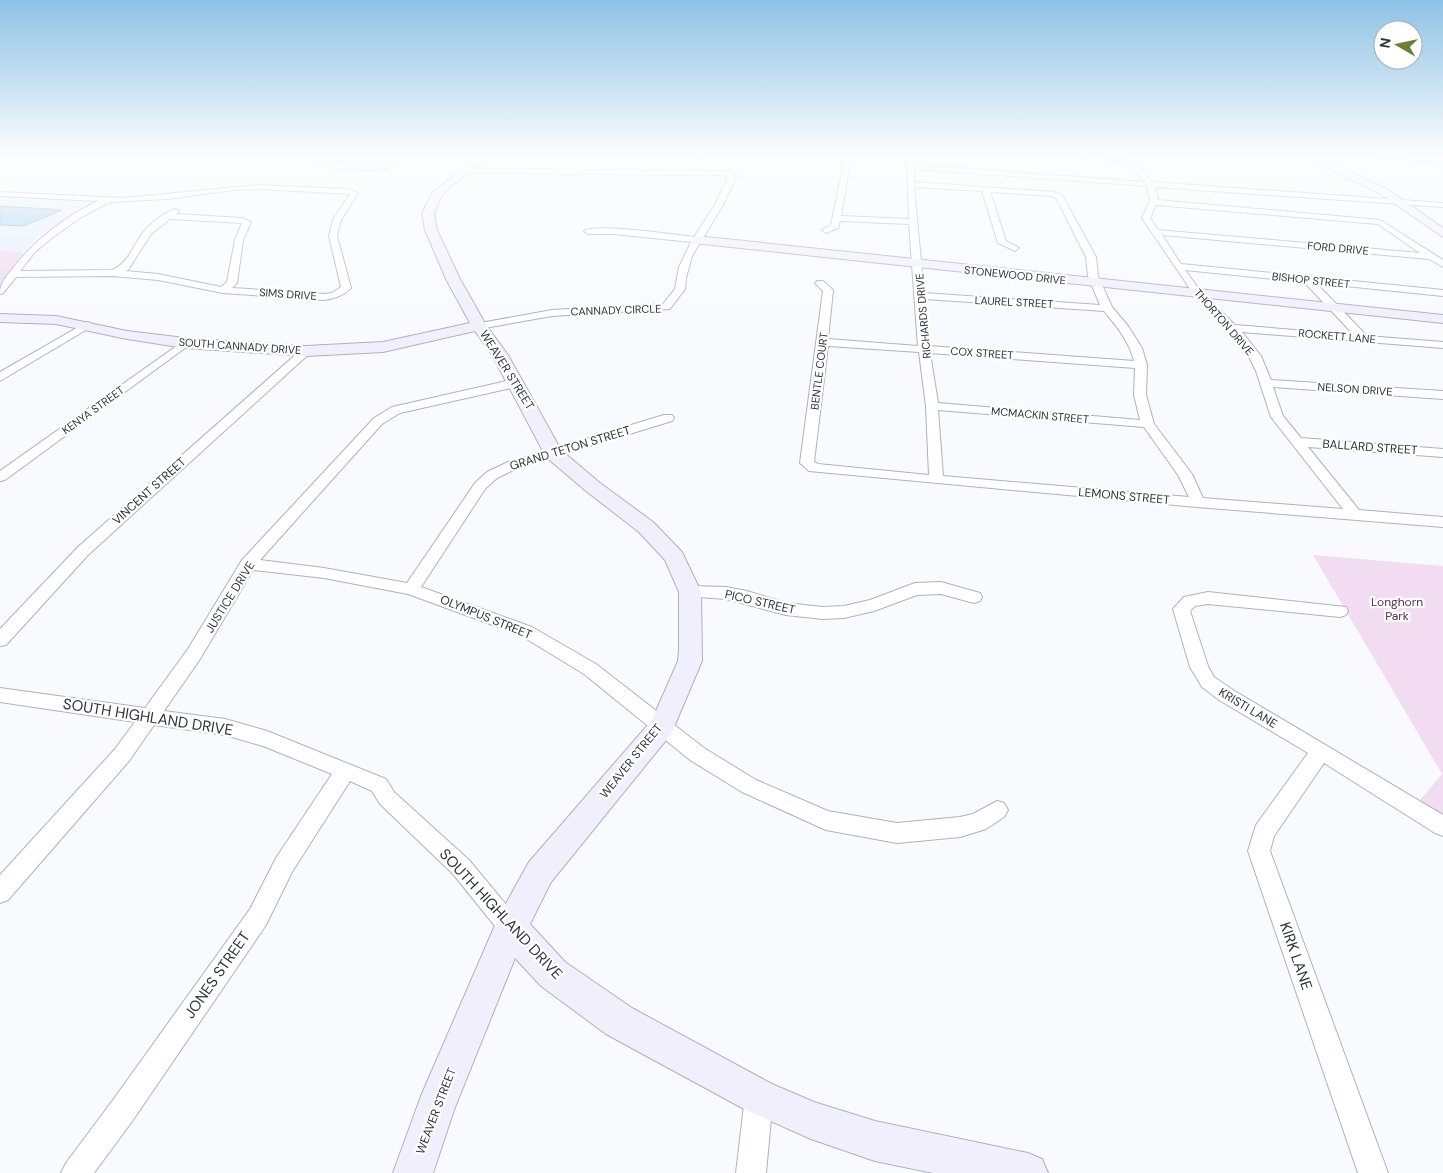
<svg xmlns="http://www.w3.org/2000/svg" width="1443" height="1173" viewBox="0 0 1443 1173" font-family="'DM Sans',sans-serif">
  <style>
    .built { fill: #e8eefc }
    .green { fill: #f2dcf2 }
    .lines { fill: none; stroke-linecap: round; stroke-linejoin: round }
    .river { fill: #a5d7e0; fill-rule: evenodd }
    .building { fill: #b1d5ef; stroke: #a3b3be }
    .street-casing { stroke: #abb2c2; stroke-width: 2 }
    .secondary-casing { stroke: #abb2c2; stroke-width: 2 }
    .street { fill: #fff; fill-rule: evenodd }
    .secondary { fill: #f2effd; fill-rule: evenodd }
    .labels { text-anchor: middle; stroke-width: 4.5; stroke-linejoin: round; paint-order: stroke }
    .far-street-label { font-size: 11px; fill: #2f3239; stroke: #fff }
    .street-label { font-size: 12px; fill: #2f3239; stroke: #fff }
    .park-label { font-size: 12px; fill: #532d55; stroke: #fff }
    .near-street-label { font-size: 15px; fill: #2f3239; stroke: #fff }
  </style>
  <rect width="100%" height="100%" fill="#f9fafe"/>
  <path class="built" d="M0,196L95,201L98,202L41,234L24,252L0,250Z"/>
  <path class="green" d="M0,250L24,252L0,284Z
    M1313,555L1443,566V815L1420,800L1442,774Z"/>
  <g class="lines">
    <path class="river" d="M672,155H706C699,160 679,160 672,155Z"/>
  </g>
  <path class="building" d="M0,206L62,210L24,226L0,225Z"/>
  <g class="lines">
    <defs>
      <path id="street" d="M398,155H405C400,160 392,166 386,168C373,172 321,169 312,162L315,160L376,166L383,164Z
        M850,155H856L850,163L841,216L909,219L907,161L913,155H920L913,162L914,165L1145,182L1128,161L1050,157L1047,155L1125,157L1124,155H1130L1152,182L1443,203V207L1155,187L1158,200L1380,220L1443,260V267L1429,259L1162,235L1181,264L1443,290V296L1316,283L1367,336L1443,342V348L1242,332L1261,356L1271,380L1443,391V399L1273,387L1283,416L1301,438L1443,449V457L1308,447L1359,510L1443,517V527L1197,507L809,471L800,463L823,291L815,283L817,281H823L833,290L828,339L918,346L909,224L840,221L838,228L826,233L822,230L831,225L844,163ZM914,169L1147,186L1150,200L1142,218L1195,296L1245,349L1256,371L1271,417L1343,509L1203,498L1192,474L1154,424L1146,395L1147,365L1142,348L1128,326L1112,307L1098,276L1096,257L1062,195L1053,192L914,182ZM914,187L982,191L998,243L1015,251L1019,248L1006,241L990,192L1051,196L1056,198L1086,257L1088,276L1100,305L924,293ZM1156,205L1378,224L1420,253L1158,230L1150,218ZM1185,270L1304,282L1354,335L1235,325L1201,292ZM925,299L1104,311C1117,327 1129,341 1134,361L929,346ZM828,346L919,352L926,406L929,475L818,464L814,462ZM930,353L1135,368L1134,395L1140,420L938,403ZM938,410L1144,427L1178,475L1189,497L943,476Z
        M462,169L722,171L732,172L736,177L723,205L692,256L686,278L685,289L670,309L552,316L479,329L475,328L474,326L475,324L552,310L663,304L675,289L679,267L691,242L614,234H588L584,231C595,223 676,235 694,237L715,205L728,177L722,175L465,173L461,171Z
        M258,185L349,189L358,193L341,220L337,236L351,288C343,296 335,298 324,300L223,293L158,280L113,276L16,277L3,293L0,294C0,282 6,277 13,268C36,239 65,217 98,201L0,196V192L123,198ZM258,189L350,194L333,220L329,236L341,287L332,293L324,294L232,288L237,283L243,240L251,222L242,218L176,214L179,211L175,209C165,212 152,222 144,231C133,245 129,263 112,270L20,271L35,252L53,237L80,218L110,202L167,199L233,190ZM170,219L242,223L235,240L227,282L221,287L158,274L125,271L128,270L151,234Z
        M87,322L91,323L92,325L91,327L0,381V372Z
        M185,340L189,341L190,343L189,345L5,480L0,481V471Z
        M306,348L310,349L312,351L310,353L88,555L6,645L0,646V629L78,547L302,349Z
        M516,379L520,380L522,383L520,386L400,413L382,424L260,560L324,568L407,583L475,483L487,472L508,462L664,415H672L674,418L672,421L518,468L497,478L485,489L421,587L532,627L596,664L704,748L756,780L828,811L897,823L960,817L973,814L997,801L1004,803L1008,810L1004,817L986,829L960,837L897,843L826,830L742,792L690,760L584,674L520,635L408,594L324,578L253,570L200,659L164,711L225,719L267,731L386,779L394,792L469,860L519,920L523,928L519,936L511,940L503,936L453,874L380,804L372,791L350,781L292,872L266,925L133,1120L94,1173H61L66,1163L113,1100L250,909L276,858L332,774L263,746L225,735L154,725L129,761L8,900L0,903V875L115,749L135,722L0,702V688L145,708L188,649L242,560L374,418L392,407Z
        M941,582L980,593L982,597L980,601L974,603L941,594L917,595L874,611L844,618L823,619L786,615L726,599L684,596L682,592L684,588L690,586L726,587L747,591L786,603L823,607L844,606L870,600L915,583Z
        M1208,592L1346,607L1348,611L1346,615L1340,617L1208,604L1195,606L1190,611L1208,666L1214,677L1233,690L1443,815V836L1435,833L1324,763L1274,836L1270,851L1388,1173H1358L1248,851L1256,825L1308,753L1219,700L1202,687L1190,667L1173,609L1184,597Z
        M759,1083L769,1087L773,1097L766,1173H736L745,1097L749,1087Z"/>
      <path id="secondary" d="M480,155H491L450,187L442,195L434,213L437,230L460,279L486,325L508,355L561,450L600,483L653,522L682,552L701,592L702,661L671,734L551,882L530,924L565,962L632,1008L772,1084L814,1102L875,1121L1028,1153L1042,1159L1048,1173H933L875,1161L811,1139L746,1110L606,1034L541,986L515,958L454,1110L433,1173H393L421,1096L499,916L529,862L652,720L678,661L679,649V592L665,560L639,532L586,491L546,457L492,355L475,331L383,352L306,356L185,348L127,339L56,324L0,322V314L56,316L127,331L185,338L306,346L383,342L470,323L446,279L425,230L422,213L433,192Z
        M1309,155H1320L1344,169L1387,189L1443,228V237L1379,193L1336,173Z
        M1356,155H1443V161L1361,158Z
        M697,236L1443,315V323L693,243L691,240L693,237Z"/>
    </defs>
    <use href="#street" class="street-casing"/>
    <use href="#secondary" class="secondary-casing"/>
    <use href="#street" class="street"/>
    <use href="#secondary" class="secondary"/>
  </g>
  <linearGradient id="sky" x2="0" y2="1"><stop stop-color="#8dc2e5"/><stop offset="0.49" stop-color="#fcfdff"/><stop offset="1" stop-color="#fcfdff" stop-opacity="0"/></linearGradient>
  <rect width="1443" height="319" fill="url(#sky)"/>
  <g class="labels">
    <g class="far-street-label">
      <text transform="translate(1338 248) rotate(5)" y="4">FORD DRIVE</text>
      <text transform="translate(1015 275) rotate(6)" y="4">STONEWOOD DRIVE</text>
      <text transform="translate(1311 280) rotate(6)" y="4">BISHOP STREET</text>
      <text transform="translate(288 294) rotate(4)" y="4">SIMS DRIVE</text>
      <text transform="translate(1014 302) rotate(3)" y="4">LAUREL STREET</text>
      <text transform="translate(616 310) rotate(-2)" y="4">CANNADY CIRCLE</text>
      <text transform="translate(923 316) rotate(-95)" y="4">RICHARDS DRIVE</text>
      <text transform="translate(1224 322) rotate(49)" y="4">THORTON DRIVE</text>
      <text transform="translate(1337 336) rotate(5)" y="4">ROCKETT LANE</text>
      <text transform="translate(240 346) rotate(4)" y="4">SOUTH CANNADY DRIVE</text>
      <text transform="translate(982 353) rotate(4)" y="4">COX STREET</text>
      <text transform="translate(819 371) rotate(-83)" y="4">BENTLE COURT</text>
      <text transform="translate(1355 389) rotate(4)" y="4">NELSON DRIVE</text>
      <text transform="translate(93 410) rotate(-36)" y="4">KENYA STREET</text>
      <text transform="translate(1040 415) rotate(5)" y="4">MCMACKIN STREET</text>
    </g>
    <g class="street-label">
      <text transform="translate(507 370) rotate(58)" y="4">WEAVER STREET</text>
      <text transform="translate(1370 447) rotate(4)" y="4">BALLARD STREET</text>
      <text transform="translate(570 448) rotate(-17)" y="4">GRAND TETON STREET</text>
      <text transform="translate(149 491) rotate(-42)" y="4">VINCENT STREET</text>
      <text transform="translate(1124 496) rotate(5)" y="4">LEMONS STREET</text>
      <text transform="translate(230 597) rotate(-58)" y="4">JUSTICE DRIVE</text>
      <text transform="translate(760 602) rotate(13)" y="4">PICO STREET</text>
      <text transform="translate(486 617) rotate(22)" y="4">OLYMPUS STREET</text>
      <text transform="translate(1248 708) rotate(31)" y="4">KRISTI LANE</text>
      <text transform="translate(631 761) rotate(-51)" y="4">WEAVER STREET</text>
      <text transform="translate(436 1111) rotate(-69)" y="4">WEAVER STREET</text>
    </g>
    <g class="park-label">
      <text x="1397" y="606">Longhorn<tspan x="1397" dy="14">Park</tspan></text>
    </g>
    <g class="near-street-label">
      <text transform="translate(148 717) rotate(9)" y="5">SOUTH HIGHLAND DRIVE</text>
      <text transform="translate(501 914) rotate(47)" y="5">SOUTH HIGHLAND DRIVE</text>
      <text transform="translate(1296 956) rotate(71)" y="5">KIRK LANE</text>
      <text transform="translate(217 975) rotate(-55)" y="5">JONES STREET</text>
    </g>
  </g>
  <g transform="translate(1398 45) rotate(279)"><circle r="24" fill="#ffffff" stroke="#acadb0"/>
  <path d="M0-4L9 19L0 12L-9 19Z" fill="#6a8032"/>
  <text y="-8" font-size="14" font-weight="bold" text-anchor="middle" fill="#2f3239">N</text>
  </g>
</svg>
